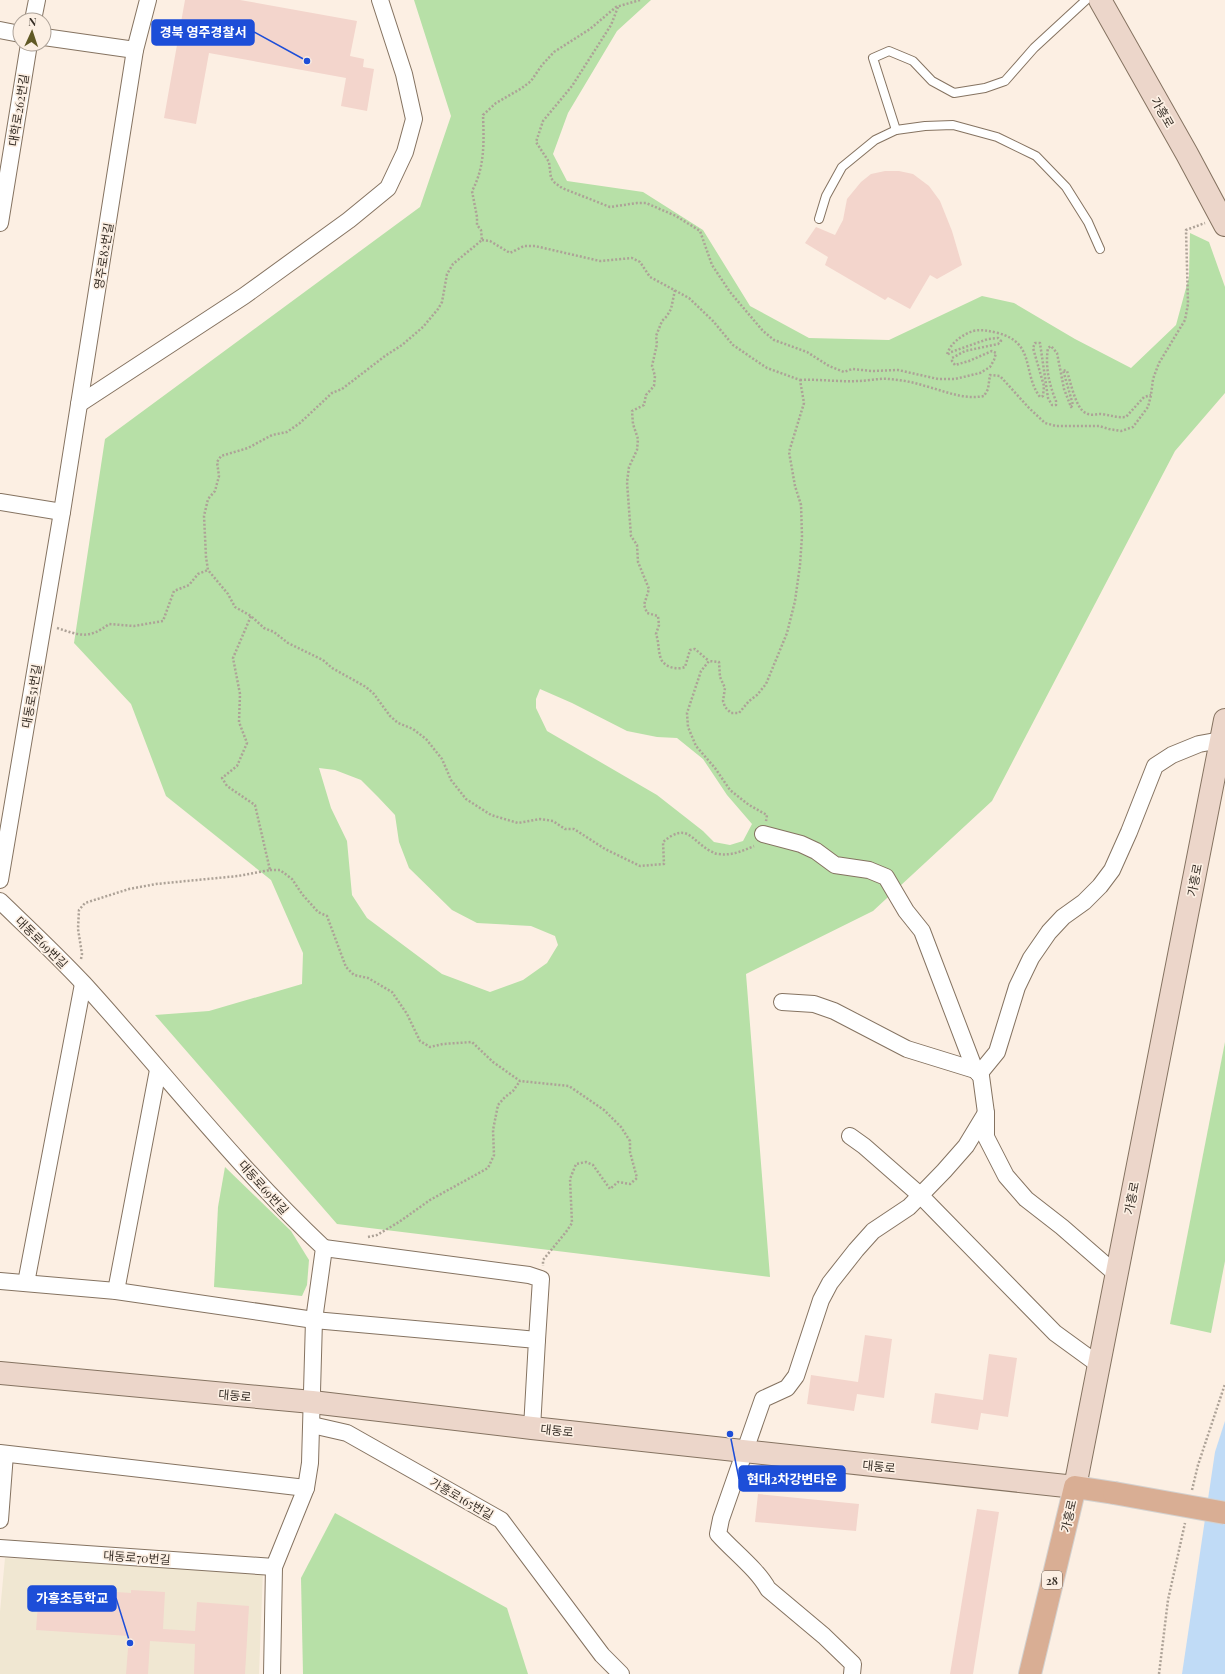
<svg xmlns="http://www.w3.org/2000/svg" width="1225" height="1674" font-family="'Playfair Display','Noto Sans KR',serif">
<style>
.education{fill:#f0e7d2}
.green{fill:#b7e0a7;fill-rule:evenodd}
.water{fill:#c0dbf6}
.building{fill:#f3d5cc}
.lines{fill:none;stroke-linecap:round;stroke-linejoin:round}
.lane-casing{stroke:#857361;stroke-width:10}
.street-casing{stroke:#857361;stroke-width:18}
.secondary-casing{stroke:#857361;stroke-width:24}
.primary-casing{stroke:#d3d1cf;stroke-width:24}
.path{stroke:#ada297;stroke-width:2.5;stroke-dasharray:2 2;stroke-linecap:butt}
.lane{stroke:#fff;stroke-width:8}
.street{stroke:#fff;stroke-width:16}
.secondary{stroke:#ecd6ca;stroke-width:22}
.primary{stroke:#d9ae94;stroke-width:22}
.primary-bridge-casing{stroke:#d3d1cf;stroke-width:24;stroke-linecap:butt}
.primary-bridge{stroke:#d9ae94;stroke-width:22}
.labels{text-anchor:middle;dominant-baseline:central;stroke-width:3.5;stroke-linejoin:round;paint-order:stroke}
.shield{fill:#fcefe3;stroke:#72695f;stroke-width:1}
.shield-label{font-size:11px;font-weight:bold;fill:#372f27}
.street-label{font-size:12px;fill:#372f27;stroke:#fcefe3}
.leader{fill:none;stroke:#1d4ed8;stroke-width:1.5}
.callout-dot{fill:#1d4ed8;stroke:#fcefe3;stroke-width:1.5}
.callout{fill:#1d4ed8;stroke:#1d4ed8;stroke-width:1.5}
.callout-label{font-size:13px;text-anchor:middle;font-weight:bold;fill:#fff}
</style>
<rect width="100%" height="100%" fill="#fcefe3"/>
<path class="education" d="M5,1558L263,1570L259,1674H0V1612Z"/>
<g class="green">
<path d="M414,0H651L617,31L568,113L553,154L567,181L643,192L703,230L750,306L809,338L889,340L982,296L1014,303L1075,339L1131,368L1176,325L1189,277L1190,233L1209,242L1225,287V393L1175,451L992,801L873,911L746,974L770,1277L337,1224L155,1015L209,1011L302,984L303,953L271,880L166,796L131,704L74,643L105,439L420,207L451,116ZM540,689L572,703L627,731L657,737L677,738L703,759L727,795L752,824L743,841L730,845L714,842L703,831L657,795L547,731L536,708V699ZM319,768L335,770L361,780L378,797L395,815L399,842L409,868L452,910L477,923L531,926L555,936L558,945L547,963L523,980L490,992L442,974L367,918L352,895L347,841L331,808Z"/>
<path d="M1225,1042V1261L1211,1333L1170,1324Z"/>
<path d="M225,1167L291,1231L309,1260L307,1285L302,1296L214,1287L218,1207Z"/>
<path d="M335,1513L507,1608L528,1674H303L301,1578Z"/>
</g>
<path class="water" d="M1225,1421V1674H1182L1215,1452Z"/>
<g class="building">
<path d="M185,0H240L357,21L350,56L364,59L363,67L374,69L367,111L341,106L346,78L209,53L196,124L164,118Z"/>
<path d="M885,171H899L913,174L929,186L940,201L952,231L962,265L937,279L930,275L910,309L888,297L885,300L825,265L828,257L805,243L816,227L835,235L843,220L847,199L861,182L871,174Z"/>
<path d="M865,1335L892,1339L884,1398L857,1394L854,1411L807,1404L811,1375L858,1382Z"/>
<path d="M989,1354L1017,1358L1008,1417L981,1413L978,1430L931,1423L935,1393L983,1400Z"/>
<path d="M758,1494L859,1504L856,1531L755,1522Z"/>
<path d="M977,1509L999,1512L973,1674H950Z"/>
<path d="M39,1590L61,1591L60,1601L86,1603L87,1590L131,1593V1590L165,1592L163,1629L195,1631L197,1602L249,1606L245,1674H194L195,1644L150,1641L148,1674H126L129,1636L36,1630Z"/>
</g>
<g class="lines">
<g class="lane-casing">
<g id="lane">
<path d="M896,130L925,126L953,125L997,137L1036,156L1066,187L1088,222L1100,249"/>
<path d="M819,219L826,196L842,167L875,140L896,130L873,58L889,51L913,61L932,81L954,93L985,88L1005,81L1034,48L1086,0"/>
</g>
</g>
<g class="street-casing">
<g id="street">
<path d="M33,20L37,0"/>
<path d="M0,30L20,34"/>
<path d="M44,37L135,50"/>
<path d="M0,223L29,44"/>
<path d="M79,404L244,296L349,220L388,188L405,152L414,119L404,74L380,0"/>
<path d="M0,502L62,512"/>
<path d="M763,834L801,844L816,851L835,865L869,870L886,877L906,911L922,931L975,1070"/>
<path d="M0,880L62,512L135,50L148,0"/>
<path d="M0,901C28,928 57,955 84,984C164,1072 237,1167 324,1248L314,1320L310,1463L306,1488L274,1567L272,1674"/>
<path d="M782,1002L814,1004L834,1011L907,1049L975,1070L981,1076L986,1113V1137L1006,1176L1026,1199L1062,1227L1116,1274"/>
<path d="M979,1074L997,1052L1017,987L1031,958L1049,932L1063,917L1084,902L1100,886L1112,870L1129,832L1155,766L1172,755L1199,744L1221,740"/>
<path d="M850,1136L864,1146L920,1195L1055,1333L1099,1365"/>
<path d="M324,1248L529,1275L541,1279L537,1340"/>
<path d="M0,1281L116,1291L314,1320L537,1340L532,1428"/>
<path d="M26,1283L83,984"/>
<path d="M116,1291L158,1070"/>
<path d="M312,1425L347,1433L501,1520L602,1655L621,1674"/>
<path d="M0,1453L306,1488"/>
<path d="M0,1520L5,1454"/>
<path d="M0,1548L274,1567"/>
<path d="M852,1674L853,1664L824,1636L768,1589C757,1569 734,1552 718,1534L721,1519L763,1399L787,1388L796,1376L821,1300L830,1283L856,1250L873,1231L909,1207L944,1171L966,1146L986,1113"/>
</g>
</g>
<g class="secondary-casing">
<g id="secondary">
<path d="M1100,0L1187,154L1225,225"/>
<path d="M0,1373L312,1402L532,1428L1075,1487L1225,720"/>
</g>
</g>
<g class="primary-casing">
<path id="primary" d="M1030,1674L1075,1487L1114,1493"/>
</g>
<g class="path">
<path d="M640,0L616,7L590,29L554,52L542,65L531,81L522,88L496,103L483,115C484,142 485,167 472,191L477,217V225L481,230L482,240L453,264L447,274L442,302L438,309L423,327L402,345L385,356L342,389L332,393L300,423L287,432L272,435L248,448L221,456L217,462L219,476L215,491L208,499L204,516L206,557L208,570L228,594L235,607L251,616L264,628L274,632L288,643L323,660L332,668L366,687L374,694L390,716L398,723L413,729L426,739L442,759L451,780L466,799L491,815L518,823L540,819L553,821L565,829H574L605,849L640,866L664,864L663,842C687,822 690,839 710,851C713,852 715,854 718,854C732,856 742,851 754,846"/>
<path d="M618,7L611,25L572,86L543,121L536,142L549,162L551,178L555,183L562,188L610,207L637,203H646L676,216L700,231L712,265L730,292L763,331L774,340L807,352L829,366L844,372L852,369L872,371L898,370L938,379H955L980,373L990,367L994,360L996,353L992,351L969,361L955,365L952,361V358L965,351L998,344L1001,341L998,338L988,339L951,352L947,355C950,343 962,335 973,331C982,329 989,331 998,333C1036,343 1022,373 1040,397L1043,396L1044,386L1033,348L1035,343H1040L1048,398L1052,405H1056V401C1049,384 1045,366 1048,348L1051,346L1057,353L1064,389L1071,407L1073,405L1063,370L1067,371C1070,380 1076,410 1086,413C1090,416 1096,414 1101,414C1110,415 1117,418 1126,417L1144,397L1151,395"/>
<path d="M482,240L490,241L510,253L524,246H535L600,261L632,258L640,262L650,277L689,298L713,321L733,345L755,360L767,368L800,380L804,403L789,452L795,486L801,505L802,536L800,565L795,601L787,633L766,684L757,695L749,701L739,713H731L725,707L723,701L725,688L720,677L719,662L709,661L701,671L687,713L688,727L696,746L715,768L730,790L749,805L767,815L766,821"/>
<path d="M675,290L671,309L667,316L662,321L656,336L657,344L652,366L655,376L654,386L646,395L644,405L632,411L633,424L638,439L637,450L629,467L627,482L631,536L637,545L638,562L649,589L644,605L647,613L658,616L659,625L656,634C659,642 658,651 661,659C665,668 678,670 685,667L690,650L695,649L709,661"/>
<path d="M800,380C820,379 839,382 858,381C868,381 879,378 889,379C901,380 913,382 925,386C945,391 963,400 984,396L988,389L990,375L1000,376L1029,408L1045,423L1056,426H1099L1109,429L1121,431L1133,427L1148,407L1151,395L1153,379L1159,363L1185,320L1188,304L1186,230L1205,223"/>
<path d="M57,628C79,635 88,640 109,624L134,626L163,621L174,591L189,585L198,574L208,570"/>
<path d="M270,870H280L292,879L302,894L318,912L327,916L346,967L354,975L368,978L392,992L407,1014L420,1041L430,1047L443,1044L472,1042L493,1062L520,1081L569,1086L604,1110L621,1127L630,1141V1152L637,1178L630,1184L618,1182L610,1189L593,1165L586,1162L576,1164L570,1179L572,1223L566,1232L543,1260V1266"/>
<path d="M81,959L82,954L78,929L79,910L85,903L129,889L156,884L238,876L270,870L255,805L227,786L222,778L237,766L247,743L239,722L240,694L233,658L251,616"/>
<path d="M368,1237L377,1235L399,1222L430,1200L488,1168L494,1155L493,1130L498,1105L505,1097L513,1091L520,1081"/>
<path d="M1192,1490L1198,1465L1225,1384"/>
<path d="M1159,1674L1168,1600L1185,1523"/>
</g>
<use href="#lane" class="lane"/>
<use href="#street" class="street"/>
<use href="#secondary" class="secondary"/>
<use href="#primary" class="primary"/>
<g class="primary-bridge-casing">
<path id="primary-bridge" d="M1114,1493L1225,1513"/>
</g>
<use href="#primary-bridge" class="primary-bridge"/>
</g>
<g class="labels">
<rect class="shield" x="1042" y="1571" width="20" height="18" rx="3"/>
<g class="shield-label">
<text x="1052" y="1580">28</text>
</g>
<g class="street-label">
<text transform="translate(18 110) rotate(-81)">대학로262번길</text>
<text transform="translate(1163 112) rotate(60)">가흥로</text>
<text transform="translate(103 256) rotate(-81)">영주로82번길</text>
<text transform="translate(31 696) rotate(-80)">대동로51번길</text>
<text transform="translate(1194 880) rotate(-79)">가흥로</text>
<text transform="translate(42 942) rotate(45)">대동로69번길</text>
<text transform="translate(264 1187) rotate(48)">대동로69번길</text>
<text transform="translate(1131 1198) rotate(-79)">가흥로</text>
<text transform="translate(235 1395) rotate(5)">대동로</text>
<text transform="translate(557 1430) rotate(6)">대동로</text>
<text transform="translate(879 1466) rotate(6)">대동로</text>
<text transform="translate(462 1498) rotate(30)">가흥로165번길</text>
<text transform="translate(1068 1516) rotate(-77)">가흥로</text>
<text transform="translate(137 1557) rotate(4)">대동로70번길</text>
</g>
</g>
<path class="leader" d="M307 61L254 32M730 1434L739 1479M130 1643L116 1598"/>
<g class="callout-dot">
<circle cx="307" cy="61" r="4"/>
<circle cx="730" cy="1434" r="4"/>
<circle cx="130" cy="1643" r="4"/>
</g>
<g class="callout">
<rect x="152" y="20" width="102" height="25" rx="4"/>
<rect x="739" y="1466" width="106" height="25" rx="4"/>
<rect x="28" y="1586" width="88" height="25" rx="4"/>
</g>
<g class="callout-label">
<text x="203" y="37">경북 영주경찰서</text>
<text x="792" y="1484">현대2차강변타운</text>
<text x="72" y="1603">가흥초등학교</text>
</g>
<g transform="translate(32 32) rotate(3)"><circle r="19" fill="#fcefe3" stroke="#ada298"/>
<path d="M0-3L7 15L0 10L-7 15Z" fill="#605925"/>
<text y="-6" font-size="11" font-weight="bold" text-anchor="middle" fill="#372f27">N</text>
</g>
</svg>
